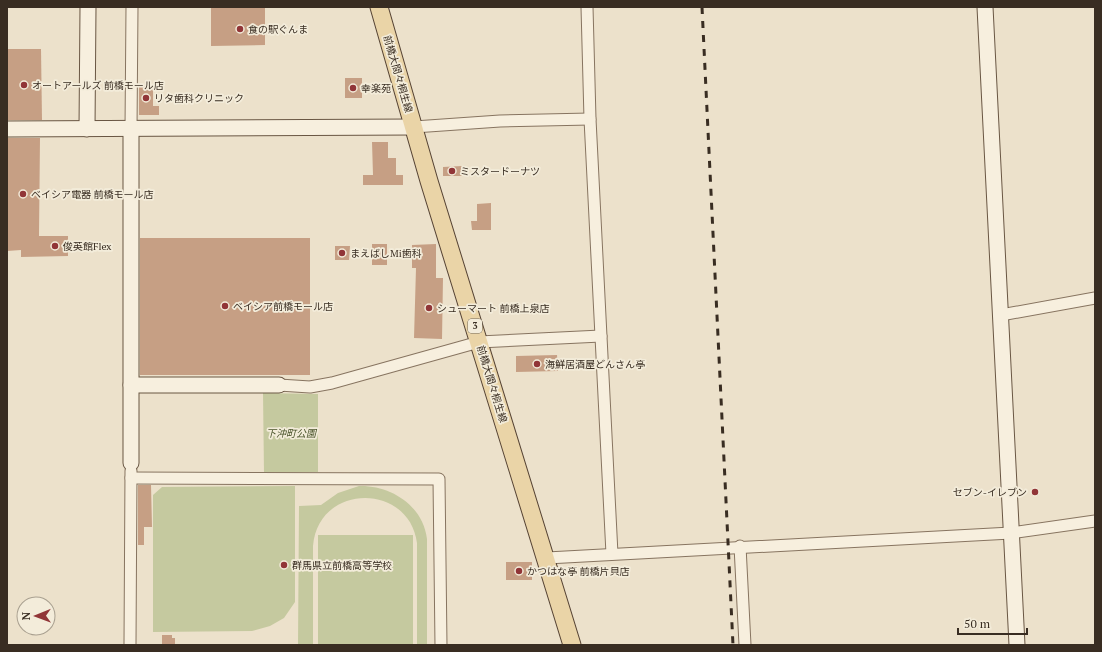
<svg xmlns="http://www.w3.org/2000/svg" width="1102" height="652" font-family="'PT Serif','Noto Sans JP',serif">
<style>
.green{fill:#c5c99f}
.building{fill:#c69f84}
.lines{fill:none;stroke-linecap:round;stroke-linejoin:round}
.street-casing{stroke:#877460;stroke-width:13}
.secondary-casing{stroke:#695643;stroke-width:17}
.primary-casing{stroke:#564334;stroke-width:19}
.street{stroke:#f7efde;stroke-width:11}
.secondary{stroke:#f7efde;stroke-width:15}
.primary{stroke:#ead4a7;stroke-width:17}
.rail{stroke:#392d22;stroke-width:3;stroke-dasharray:7 7;stroke-linecap:butt}
.poi-dot{fill:#913537;stroke:#f3ecda;stroke-width:1.5}
.labels{text-anchor:middle;dominant-baseline:central;stroke-width:3.5;stroke-linejoin:round;paint-order:stroke}
.shield{fill:#f3ecda;stroke:#716659;stroke-width:1}
.shield-label{font-size:9px;font-weight:bold;fill:#392d22}
.poi-label{font-size:10px;fill:#392d22;stroke:#f3ecda;text-anchor:start}
.street-label{font-size:10px;fill:#392d22;stroke:#f3ecda}
.park-label{font-size:10px;font-style:italic;fill:#4a542b;stroke:#f3ecda}
</style>
<rect width="100%" height="100%" fill="#ece1cb"/>
<g class="green">
<path d="M263,393L318,394V472L264,473Z"/>
<path d="M295,486V602L284,618L270,626L252,631L153,632V495L162,487Z"/>
<path d="M359,486C390,485 423,505 427,539V645H417V543C409,482 318,483 313,546V645H298L299,506L321,505L338,493Z"/>
<rect x="318" y="535" width="95" height="110"/>
</g>
<g class="building">
<path d="M211,7H265V25H269V34H265V45L211,46Z"/>
<path d="M7,49H41L42,120H7Z"/>
<rect x="345" y="78" width="17" height="20"/>
<path d="M139,86H153V106H159V115H139Z"/>
<path d="M7,138H40L39,236H68V256L21,257V250L7,251Z"/>
<path d="M372,142H388V158H396V175H403V185H363V175H373Z"/>
<path d="M462,166V176H443V167Z"/>
<path d="M491,203V230H472L471,221H477V204Z"/>
<rect x="140" y="238" width="170" height="137"/>
<rect x="372" y="244" width="15" height="21"/>
<path d="M436,244V278H443L442,339L414,338L416,268H412V245Z"/>
<path d="M335,246H350L349,260H335Z"/>
<path d="M557,355L558,371L516,372V356Z"/>
<path d="M138,485H151L152,527H144V545H138Z"/>
<rect x="506" y="562" width="26" height="18"/>
<path d="M162,635H172V638H175V645H162Z"/>
</g>
<g class="lines">
<g class="street-casing">
<g id="street">
<path d="M587,7L590,119L612,554"/>
<path d="M414,127L500,121L590,119"/>
<path d="M131,129L132,7"/>
<path d="M1001,315L1095,298"/>
<path d="M279,385L310,387L332,383L479,342L601,336"/>
<path d="M131,478L439,479L441,645"/>
<path d="M740,546L745,645"/>
<path d="M547,558L1011,533L1095,521"/>
<path d="M130,645L131,471"/>
</g>
</g>
<g class="secondary-casing">
<g id="secondary">
<path d="M985,7L1017,645"/>
<path d="M7,129L414,127"/>
<path d="M87,129L88,7"/>
<path d="M131,385H279"/>
<path d="M131,463V129"/>
</g>
</g>
<g class="primary-casing">
<path id="primary" d="M379,7L429,181L572,645"/>
</g>
<use href="#street" class="street"/>
<use href="#secondary" class="secondary"/>
<use href="#primary" class="primary"/>
<path class="rail" d="M702,7L733,645"/>
</g>
<g class="poi-dot">
<circle cx="240" cy="29" r="4"/>
<circle cx="24" cy="85" r="4"/>
<circle cx="353" cy="88" r="4"/>
<circle cx="146" cy="98" r="4"/>
<circle cx="452" cy="171" r="4"/>
<circle cx="23" cy="194" r="4"/>
<circle cx="55" cy="246" r="4"/>
<circle cx="342" cy="253" r="4"/>
<circle cx="225" cy="306" r="4"/>
<circle cx="429" cy="308" r="4"/>
<circle cx="537" cy="364" r="4"/>
<circle cx="1035" cy="492" r="4"/>
<circle cx="284" cy="565" r="4"/>
<circle cx="519" cy="571" r="4"/>
</g>
<g class="labels">
<rect class="shield" x="468" y="319" width="14" height="14" rx="3"/>
<g class="shield-label">
<text x="475" y="326">3</text>
</g>
<g class="poi-label">
<text x="248" y="29">食の駅ぐんま</text>
<text x="32" y="85">オートアールズ 前橋モール店</text>
<text x="361" y="88">幸楽苑</text>
<text x="154" y="98">リタ歯科クリニック</text>
<text x="460" y="171">ミスタードーナツ</text>
<text x="31" y="194">ベイシア電器 前橋モール店</text>
<text x="63" y="246">俊英館Flex</text>
<text x="350" y="253">まえばしMi歯科</text>
<text x="233" y="306">ベイシア前橋モール店</text>
<text x="437" y="308">シューマート 前橋上泉店</text>
<text x="545" y="364">海鮮居酒屋どんさん亭</text>
<text x="1027" y="492" text-anchor="end">セブン-イレブン</text>
<text x="292" y="565">群馬県立前橋高等学校</text>
<text x="527" y="571">かつはな亭 前橋片貝店</text>
</g>
<g class="street-label">
<text transform="translate(398 74) rotate(74)">前橋大間々桐生線</text>
<text transform="translate(492 384) rotate(73)">前橋大間々桐生線</text>
</g>
<g class="park-label">
<text x="291" y="433">下沖町公園</text>
</g>
</g>
<rect width="1102" height="652" fill="none" stroke="#392d22" stroke-width="16"/>
<g transform="translate(36 616) rotate(269)"><circle r="19" fill="#f3ecda" stroke="#a9a090"/>
<path d="M0-3L7 15L0 10L-7 15Z" fill="#913537"/>
<text y="-6" font-size="11" font-weight="bold" text-anchor="middle" fill="#392d22">N</text>
</g>
<path d="M958 628v6h69v-6" fill="none" stroke="#392d22" stroke-width="2"/>
<text x="964" y="628" font-size="12" fill="#392d22" stroke="#f3ecda" stroke-width="3" paint-order="stroke">50 m</text>
</svg>
